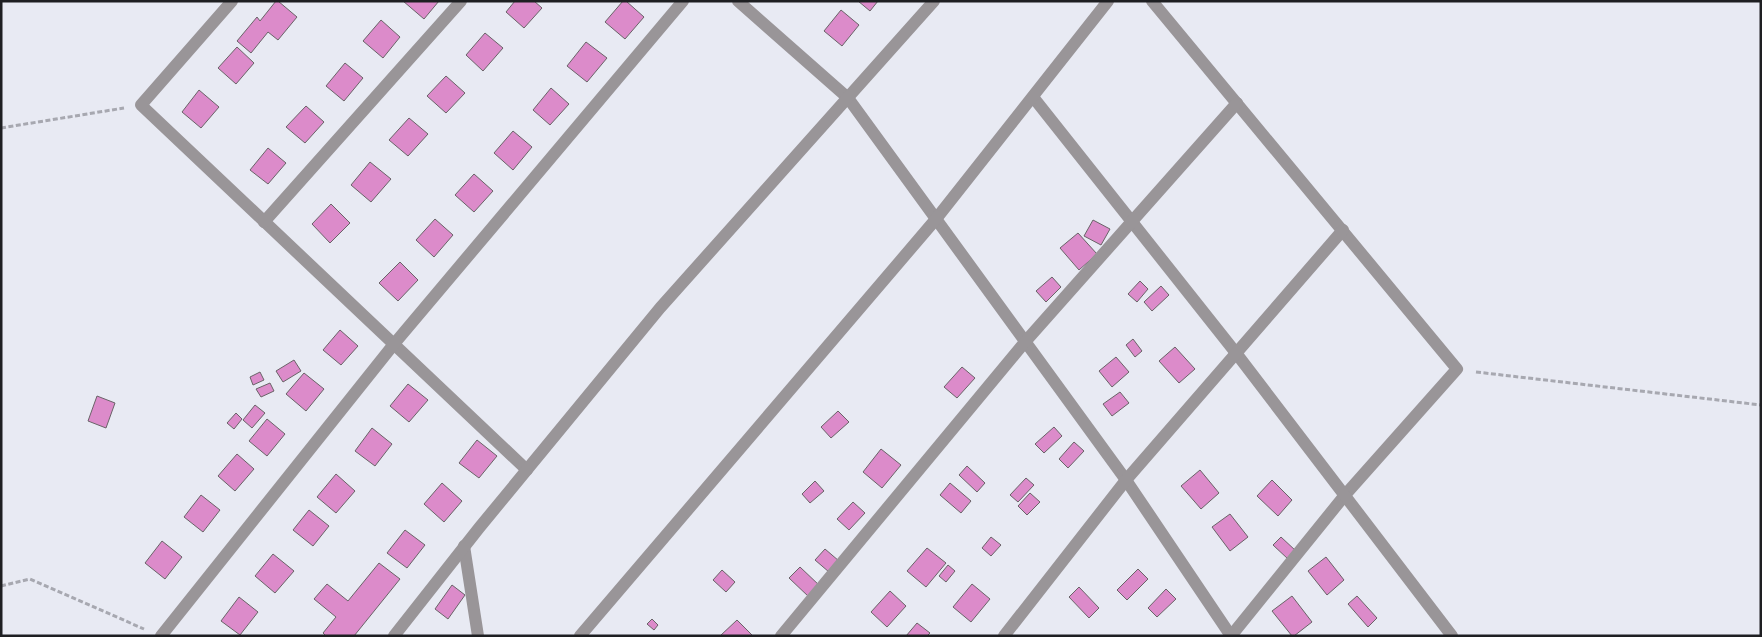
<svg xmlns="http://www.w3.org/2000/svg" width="1762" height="637" font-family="Commissioner,sans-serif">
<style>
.building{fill:#dc8bca;stroke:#6a6368}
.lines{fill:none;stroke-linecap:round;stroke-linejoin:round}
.path{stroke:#a7a8b0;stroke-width:3;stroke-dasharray:5 2.5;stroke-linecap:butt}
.minor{stroke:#999598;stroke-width:12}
</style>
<rect width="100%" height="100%" fill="#e8eaf3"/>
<g class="building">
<path d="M276,1H278L297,17L278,40L268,32L251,53L237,41L257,17L260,21Z"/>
<path d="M403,1H439L424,19Z"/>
<path d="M515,1H534L542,8L524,28L506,12Z"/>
<path d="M623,1H626L644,17L625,39L605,22Z"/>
<path d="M858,1H878L870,11Z"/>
<path d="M841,10L859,25L842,46L824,31Z"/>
<path d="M381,20L400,37L383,58L363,41Z"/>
<path d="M485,33L503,48L483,71L466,55Z"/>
<path d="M586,42L607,58L587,82L567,66Z"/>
<path d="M237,47L254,63L236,84L218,68Z"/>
<path d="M345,63L363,78L344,101L326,86Z"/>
<path d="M446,76L465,93L446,113L427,96Z"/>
<path d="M551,88L569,104L550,125L533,110Z"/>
<path d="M199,90L219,107L201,128L182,112Z"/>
<path d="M306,106L324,122L305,143L286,127Z"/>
<path d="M409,118L428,134L408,156L389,140Z"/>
<path d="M513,131L532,147L513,170L494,153Z"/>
<path d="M268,148L286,163L268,184L250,170Z"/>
<path d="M370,162L391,179L371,202L351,185Z"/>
<path d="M474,174L493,191L474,212L455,195Z"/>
<path d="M331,204L350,223L330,243L312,224Z"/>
<path d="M435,219L453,235L434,257L416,240Z"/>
<path d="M1093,220L1110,229L1101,245L1084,236Z"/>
<path d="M1078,233L1097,254L1079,270L1060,248Z"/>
<path d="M400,262L418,280L398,301L379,283Z"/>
<path d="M1052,277L1061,287L1046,302L1036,291Z"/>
<path d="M1140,281L1148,289L1137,302L1128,294Z"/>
<path d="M1161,286L1169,295L1152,311L1144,302Z"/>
<path d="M340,330L358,346L341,365L323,350Z"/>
<path d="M1133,339L1142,351L1135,357L1126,345Z"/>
<path d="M1175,347L1195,369L1179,383L1159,361Z"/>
<path d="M1116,357L1129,372L1112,387L1099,371Z"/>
<path d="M294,360L301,371L283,382L276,371Z"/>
<path d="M962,367L975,378L957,398L944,387Z"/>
<path d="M260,372L264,380L253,385L250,377Z"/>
<path d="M304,373L324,389L306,411L286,394Z"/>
<path d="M270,383L274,391L261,397L256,389Z"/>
<path d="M408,384L428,400L409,422L390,406Z"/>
<path d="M1120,392L1129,403L1112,416L1103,404Z"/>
<path d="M97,396L115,403L106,428L88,421Z"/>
<path d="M255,405L265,413L252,428L243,420Z"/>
<path d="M838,411L849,422L831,438L821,427Z"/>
<path d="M236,413L242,419L234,429L227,423Z"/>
<path d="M267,419L285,434L267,456L249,441Z"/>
<path d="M1054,427L1062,436L1044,453L1035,444Z"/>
<path d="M372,428L392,444L375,466L355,451Z"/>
<path d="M477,440L497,456L479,478L459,463Z"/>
<path d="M1074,442L1084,451L1068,468L1059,459Z"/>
<path d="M881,449L901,465L882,488L863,472Z"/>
<path d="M237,454L254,469L235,491L218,476Z"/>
<path d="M967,466L985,483L977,492L959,475Z"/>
<path d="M1200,470L1219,493L1201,509L1181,486Z"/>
<path d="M336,474L355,491L336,513L317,497Z"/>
<path d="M1026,478L1034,485L1018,502L1010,495Z"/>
<path d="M1272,480L1292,500L1278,516L1257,496Z"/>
<path d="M815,481L824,491L810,503L802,494Z"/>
<path d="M442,483L462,501L444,522L424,504Z"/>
<path d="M950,483L971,501L961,513L940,495Z"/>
<path d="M1030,493L1040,502L1027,515L1018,506Z"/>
<path d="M201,495L220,510L203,532L184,517Z"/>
<path d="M853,502L865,513L849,530L837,519Z"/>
<path d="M309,510L329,526L313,546L293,530Z"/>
<path d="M1230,514L1248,537L1230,551L1212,527Z"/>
<path d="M405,530L425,545L407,568L387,553Z"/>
<path d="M991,537L1001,545L991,556L982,548Z"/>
<path d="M1281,537L1296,551L1288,559L1273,545Z"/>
<path d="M162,541L182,557L165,579L145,563Z"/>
<path d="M927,548L946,563L926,587L907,571Z"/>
<path d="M825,549L839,561L829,572L815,560Z"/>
<path d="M273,554L294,571L275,593L255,576Z"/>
<path d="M1326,557L1344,580L1327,595L1308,571Z"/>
<path d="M379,563L400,579L354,636H326L323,633L336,617L314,599L327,584L348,601Z"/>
<path d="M948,565L955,571L946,582L939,576Z"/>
<path d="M800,567L820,586L809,597L789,578Z"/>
<path d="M1138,569L1148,579L1127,600L1117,590Z"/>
<path d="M722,570L735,582L726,592L713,580Z"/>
<path d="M972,584L990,599L971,622L953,607Z"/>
<path d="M452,585L465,595L448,619L435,609Z"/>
<path d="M1079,587L1099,608L1089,618L1069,597Z"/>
<path d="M1166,589L1176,599L1157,617L1148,608Z"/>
<path d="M890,591L906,606L887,627L871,612Z"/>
<path d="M1292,596L1312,622L1294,636H1292L1272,611Z"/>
<path d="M1357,596L1377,618L1368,627L1348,604Z"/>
<path d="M239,597L258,612L240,635L221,621Z"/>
<path d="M652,619L658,625L654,630L647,624Z"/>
<path d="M737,620L753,636H720Z"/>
<path d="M917,623L930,633L927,636H906Z"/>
</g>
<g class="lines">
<g class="path">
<path d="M1,128L124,108"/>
<path d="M1476,372L1761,405"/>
<path d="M1,586L30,579L144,629"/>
</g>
<g class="minor">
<path d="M232,1L141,105L527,470"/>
<path d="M738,1L848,98L1126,480L1231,636"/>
<path d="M1152,1L1457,369L1345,495L1231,636"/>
<path d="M1033,97L1236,353L1452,636"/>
<path d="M264,222L461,1"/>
<path d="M464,546L478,636"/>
<path d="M161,636L394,344L683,1"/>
<path d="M394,636L479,528L660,308L934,1"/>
<path d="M580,636L936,219L1108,1"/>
<path d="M781,636L1025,342L1237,103"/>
<path d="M1004,636L1126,480L1343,230"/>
</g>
</g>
<rect width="1762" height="637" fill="none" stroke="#1e1f22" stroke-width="5"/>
</svg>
